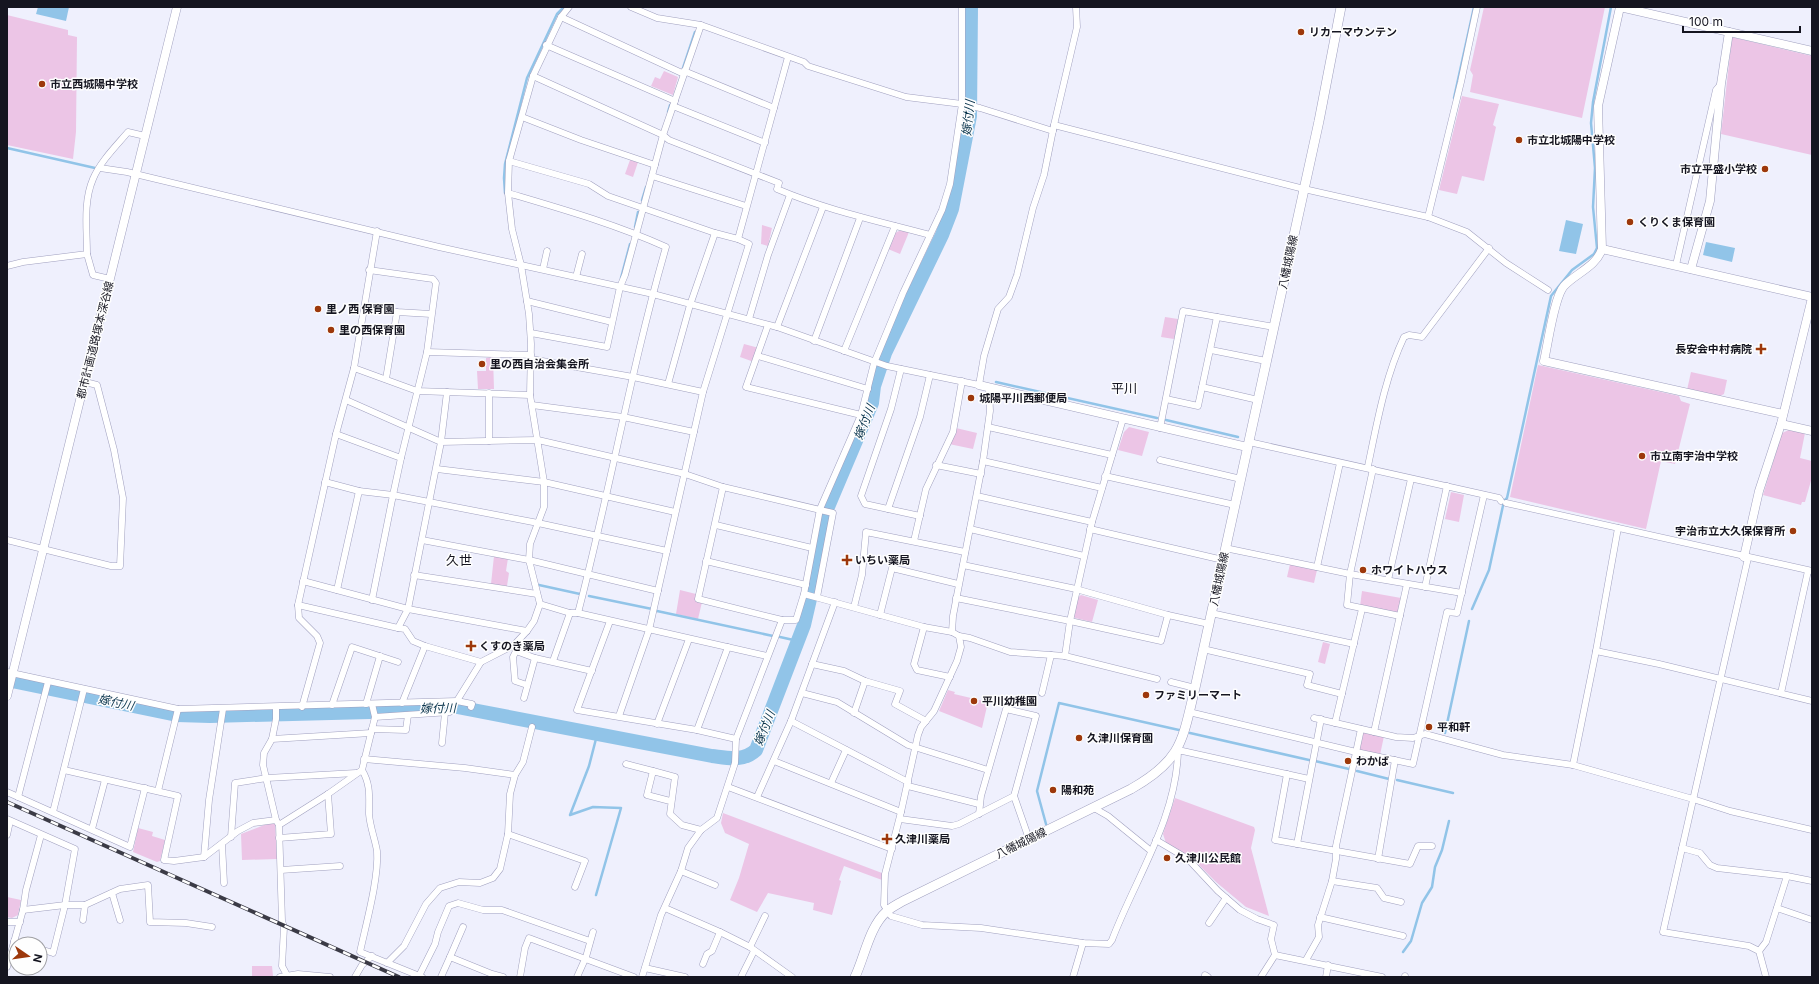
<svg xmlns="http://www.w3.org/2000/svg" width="1819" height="984" font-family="Inter,'Noto Sans JP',sans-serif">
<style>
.green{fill:#ecc5e6}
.water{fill:#91c4e8}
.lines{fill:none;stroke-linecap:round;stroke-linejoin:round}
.stream{stroke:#91c4e8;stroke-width:2.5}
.river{stroke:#91c4e8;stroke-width:14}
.minor-casing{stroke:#a0a0bf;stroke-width:7}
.tertiary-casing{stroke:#a0a0bf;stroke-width:9}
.secondary-casing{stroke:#a0a0bf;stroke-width:10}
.minor{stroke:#fff;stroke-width:6}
.tertiary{stroke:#fff;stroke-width:8}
.secondary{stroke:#fff;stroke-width:9}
.rail-casing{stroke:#3b3b46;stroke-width:4}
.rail{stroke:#fefefe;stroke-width:2.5;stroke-dasharray:8;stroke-linecap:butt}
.poi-dot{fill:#9d380b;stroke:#fefefe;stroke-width:1.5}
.labels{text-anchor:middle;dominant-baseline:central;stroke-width:3;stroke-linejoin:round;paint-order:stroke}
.poi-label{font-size:11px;font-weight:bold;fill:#151520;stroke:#fefefe;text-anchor:start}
.street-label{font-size:11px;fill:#151520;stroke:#fefefe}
.water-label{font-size:12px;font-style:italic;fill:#09344c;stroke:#fefefe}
.quarter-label{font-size:13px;fill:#151520;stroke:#fefefe}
</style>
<rect width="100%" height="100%" fill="#eff0fd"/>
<g class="green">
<path d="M1484,7H1605L1582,118L1470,92L1473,75L1470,70Z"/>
<path d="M7,15L68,30V35L77,37L76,132L73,159L7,145Z"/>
<path d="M1732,37L1812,56V155L1721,134Z"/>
<path d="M664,71L678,77L673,95L651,86L655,77L660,79Z"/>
<path d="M1462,96L1499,104L1493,125L1496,127L1484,181L1462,176L1457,194L1439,190Z"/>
<path d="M630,160L638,162L633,177L625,174Z"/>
<path d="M762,225L772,228L768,246L761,244Z"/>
<path d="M901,230L909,232L900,254L888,249L895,233Z"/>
<path d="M1165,317L1178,319L1174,339L1161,337Z"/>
<path d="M744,344L759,348L754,362L740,357Z"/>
<path d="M493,357L494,389H478L477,371H486V358Z"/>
<path d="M1538,365L1679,396L1681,401L1690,404L1675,464L1661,461L1646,529L1510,497Z"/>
<path d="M1691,372L1727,380L1724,394L1718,397L1687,390Z"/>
<path d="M1129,427L1149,432L1142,456L1118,450L1124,432Z"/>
<path d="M956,428L977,433L973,449L949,444Z"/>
<path d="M1789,430L1805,433L1800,458L1812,461V477L1805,502H1802L1801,505L1763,495L1782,433Z"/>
<path d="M1451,492L1464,495L1459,522L1445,519Z"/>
<path d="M494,556L508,558L506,571L509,573L507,586L491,584Z"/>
<path d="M1290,564L1317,570L1314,583L1287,577Z"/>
<path d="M680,590L696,594L695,601L702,602L698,619L676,614Z"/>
<path d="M1362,591L1401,598L1399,611L1395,613L1360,606Z"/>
<path d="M1081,595L1098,600L1092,622L1075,618L1073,615L1077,598Z"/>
<path d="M1323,642L1330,644L1325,664L1318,662Z"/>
<path d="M948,690L955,692L954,694L988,702L982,728L939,711Z"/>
<path d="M1362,732L1384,736L1380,755L1358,750Z"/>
<path d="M1175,798L1254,827L1255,830L1251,848L1269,916L1246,907L1216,882L1192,858L1166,843L1163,834Z"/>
<path d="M723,813L882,873V880L844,866L839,880L841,881L832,915L813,910L814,903L768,893L757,912L730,900L739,878L749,844L725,833L721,823Z"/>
<path d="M267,824H275L277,859L242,860L241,834Z"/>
<path d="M138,828L153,832L152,836L165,840L160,861L157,862L133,852Z"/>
<path d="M7,897L21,900L18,915L12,918L7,917Z"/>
<path d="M252,966H272L273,976L252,977Z"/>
</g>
<g class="water">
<path d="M38,7H69L66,21L36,14Z"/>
<path d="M1566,220L1583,224L1576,254L1559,251Z"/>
<path d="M1706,242L1735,248L1732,262L1703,255Z"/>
</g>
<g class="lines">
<g class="stream">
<path d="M683,68L695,32"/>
<path d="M1454,98L1474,7"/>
<path d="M668,112L670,105"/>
<path d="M7,148L95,168"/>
<path d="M505,193L504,178L505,164L527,78L557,14L564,7"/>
<path d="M642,200L646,187"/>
<path d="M635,227L638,212"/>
<path d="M621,278L630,244"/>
<path d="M996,382L1157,418"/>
<path d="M1166,420L1238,437"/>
<path d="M539,585L580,594"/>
<path d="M589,596L652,609"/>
<path d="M1472,609L1489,570L1504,501L1507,498L1551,296L1572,270L1594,254L1597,248L1593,207L1595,168L1591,123L1593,102L1611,7"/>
<path d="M657,611L773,636"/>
<path d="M780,637L798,641"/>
<path d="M1190,733L1309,760"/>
<path d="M1445,733L1469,621"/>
<path d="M1315,761L1349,769"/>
<path d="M1357,771L1389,779"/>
<path d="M1397,780L1453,793"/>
<path d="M1046,824L1037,791L1059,703L1179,730"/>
<path d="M596,895L621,808L593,807L570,815L589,766L597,735"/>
<path d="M1403,952L1411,941L1422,903L1432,887L1435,867L1442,850L1449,821"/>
</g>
<path class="river" d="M7,680L177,715L210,716L370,712L452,706L712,756C728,758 743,762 756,750L804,625L813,586L825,514L872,403L874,386L885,353L942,235L952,209L970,116L971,7"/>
<g class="minor-casing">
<g id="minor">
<path d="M631,7L657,18L701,25L804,62L808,66L906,97L962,104L980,108L1053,131"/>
<path d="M561,17L684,74"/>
<path d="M546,45L675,101"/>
<path d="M684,71L774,108"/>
<path d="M533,76L663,135L669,140L779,183L777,189C826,210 878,221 930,235"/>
<path d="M673,106L765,143"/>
<path d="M522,117L581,140L655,165"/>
<path d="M1054,125L1304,189L1428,217L1467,232L1506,263L1548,290"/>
<path d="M509,161L589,184L608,196L715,233L738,239L788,57"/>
<path d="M100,168L127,172L439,247L653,294L777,327L887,366L979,385L984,356L998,309L1009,297L1017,275L1033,208L1044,175L1054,125L1077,27L1076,7"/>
<path d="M652,176L746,206"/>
<path d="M508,193C562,209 615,224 666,247C631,368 610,491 578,613"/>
<path d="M1428,217L1461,82L1477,7"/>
<path d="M87,254L93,275L110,279"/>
<path d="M1676,265L1716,90L1721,84"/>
<path d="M7,266L23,262L87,254C87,230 83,202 93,179C100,162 116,146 128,132L145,136"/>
<path d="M543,269L547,251"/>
<path d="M369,270L433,279L436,283L427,352L401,458"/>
<path d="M576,277L582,254"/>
<path d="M527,301L612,322"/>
<path d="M365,307L397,312L431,314"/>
<path d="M749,319L768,255L790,195"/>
<path d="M768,325L746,387L861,415"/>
<path d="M777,327L823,207"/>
<path d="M531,333L607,347L620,287L625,275L663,135L701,25"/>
<path d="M814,341L860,218"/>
<path d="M1211,350L1266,361"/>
<path d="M844,351L895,226"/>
<path d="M427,352L531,355"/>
<path d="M758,356L868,389"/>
<path d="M531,359L633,377L703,392"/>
<path d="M354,368L417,391L530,395"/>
<path d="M901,369L891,409L861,496L865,504L920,516"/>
<path d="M386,379L397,312"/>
<path d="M668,384L690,305L715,233"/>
<path d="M1202,387L1258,400"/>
<path d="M989,389L990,411L983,461L953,616L952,632L959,636L961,647L957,661L934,711L921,727L918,735L901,812L885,874L884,905L891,916L922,925L981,928L1083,943L1109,944L1112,940C1135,879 1177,818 1178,750L1309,779"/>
<path d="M447,392L441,442L538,440L685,474L723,487L833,513L817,597"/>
<path d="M489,393V441"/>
<path d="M1166,399L1198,406L1217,317"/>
<path d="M346,400L441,442L408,609L398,628L405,629L413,641L425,646L481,662"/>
<path d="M532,405L623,417L694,432"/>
<path d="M988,427L1112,455"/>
<path d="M1160,428L1183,311L1274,327"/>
<path d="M336,434L401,458L393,495L359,491L337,590"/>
<path d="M1249,442L1499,498L1501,501"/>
<path d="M1160,460L1241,479"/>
<path d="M983,461L1102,488"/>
<path d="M936,465L981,474"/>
<path d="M1368,466C1377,423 1385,377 1404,337L1409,335L1422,337L1489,248"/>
<path d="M437,469L544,482L675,512"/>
<path d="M1373,469L1350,574L1347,605L1400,616"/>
<path d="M1105,476L1235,505"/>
<path d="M325,482L359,491"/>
<path d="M723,487L698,599L782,620"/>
<path d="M977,496L1092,522"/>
<path d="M1506,503L1812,571"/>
<path d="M888,509L920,417L930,375"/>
<path d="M716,525L812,548"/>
<path d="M970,529L1084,556"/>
<path d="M1090,529L1223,560"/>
<path d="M7,540L111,566H120L123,498L114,450L97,385L85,382"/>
<path d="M422,540L529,560L658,591"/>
<path d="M914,541L926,489L953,432L962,381"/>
<path d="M1225,548L1350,574L1462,593"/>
<path d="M1748,558L1663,932L1749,946L1759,951L1766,977"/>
<path d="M706,561L806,585"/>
<path d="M963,565L1076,589L1168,615L1209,624"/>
<path d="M1317,567L1340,463"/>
<path d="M414,575L537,594"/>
<path d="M1388,580L1411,479"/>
<path d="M303,581L408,609L527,631"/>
<path d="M1425,587L1447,486"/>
<path d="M804,594L924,627L952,632"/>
<path d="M956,598L1070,621L1161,641L1168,615"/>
<path d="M372,600L393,495L538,523L667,551"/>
<path d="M540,604L570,613H578L767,656"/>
<path d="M298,605L398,628"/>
<path d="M854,607L862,575L866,532L965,552"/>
<path d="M1211,613L1354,644"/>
<path d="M880,615L892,568L958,584"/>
<path d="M610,621L577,710L697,730L736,739"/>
<path d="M924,627L914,664L917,670L950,677"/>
<path d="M959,636L970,638L1010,652L1065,656L1070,621L1092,522L1123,419"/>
<path d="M514,645L516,651L535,658L592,671"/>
<path d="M1203,649L1310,674L1307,685L1342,694"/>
<path d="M516,651L513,657L515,681L527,685"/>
<path d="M1596,651L1659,664L1812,701"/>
<path d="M1065,656L1157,679"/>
<path d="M553,661L570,613"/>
<path d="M812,664L844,671L865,681"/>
<path d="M7,672L178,709L457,701L472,704L471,707"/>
<path d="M1171,682L1195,688"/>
<path d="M802,693L837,702L908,745L988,770"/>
<path d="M1042,693L1051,655"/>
<path d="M1781,693L1808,571"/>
<path d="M524,698L535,658"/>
<path d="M402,703L425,646"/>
<path d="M366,704L380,656"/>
<path d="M332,705L352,647L398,662"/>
<path d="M276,707V719L272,739L264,753L263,765L276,820L279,825L282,921L284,927L282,966L288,977"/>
<path d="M302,707L320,643L317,636L299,618L298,605L336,434L354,368L377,231"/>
<path d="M1189,712L1356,752L1413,764L1447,612L1457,613L1484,495"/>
<path d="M854,713L865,681L900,691L895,704L926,721"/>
<path d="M619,716L649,630L703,392L749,244L738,239"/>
<path d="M375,717L450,712L481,662L514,645L527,631L534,621L540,604L529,560L530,544L544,507V482L530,395L531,344L529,314L521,265L512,229L508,193L509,161L533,76L561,17L569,7"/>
<path d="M1314,718L1396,737L1413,738L1425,734L1503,755L1573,765L1693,799L1730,811L1812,830"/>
<path d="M791,721L908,782"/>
<path d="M1335,723L1362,609"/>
<path d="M657,724L689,639"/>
<path d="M372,729L406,730L408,715"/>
<path d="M697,730L728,647"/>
<path d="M1374,732L1407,584"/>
<path d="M272,739L371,733"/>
<path d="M442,743L445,713"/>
<path d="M364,759L465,768L515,775"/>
<path d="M774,761L901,812"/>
<path d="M626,764L653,771"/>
<path d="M1573,765L1596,651L1618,528"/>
<path d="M64,770L178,796L164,860L174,861L204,857L238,831L253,823L276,820"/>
<path d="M362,770C371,785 369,797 369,814C370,827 375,839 377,851C379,878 366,924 360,952L422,977"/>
<path d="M1287,774L1275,840L1410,864L1418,846H1432"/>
<path d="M831,783L846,750"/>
<path d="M908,786L979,804"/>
<path d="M728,787L892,849"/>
<path d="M158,791L178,709"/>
<path d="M7,792L130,847L145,788"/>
<path d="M18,797L48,682"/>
<path d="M757,797L791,721L835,602"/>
<path d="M670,801L647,795L653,771L675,777L670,814L682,825L701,830"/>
<path d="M1094,808L1108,816L1151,851"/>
<path d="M53,812L84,689"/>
<path d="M979,814L981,796L1006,709L1036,716L1014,796"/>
<path d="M7,819L75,849L65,905L53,953L40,949"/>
<path d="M900,819L952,826L959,824L1014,796L1029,839"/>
<path d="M279,825L328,794L362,770L375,717L372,704"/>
<path d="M92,829L105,780"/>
<path d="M508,834L585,861L575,887"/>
<path d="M7,835L10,821"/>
<path d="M231,837L235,783L267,778L356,773"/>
<path d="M279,838L331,834L328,794"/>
<path d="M1156,840L1188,859L1218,891L1240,910L1257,919L1274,925L1271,939L1275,955L1261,977"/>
<path d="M222,844L224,883"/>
<path d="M1297,844L1321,719"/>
<path d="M1682,848L1700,853L1710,865L1717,868L1787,876L1812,881"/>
<path d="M204,857L209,800L223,709"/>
<path d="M1378,859L1395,760"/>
<path d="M281,870L340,866"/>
<path d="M681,871L715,885"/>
<path d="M1332,881L1377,888L1384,898L1401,902"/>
<path d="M112,893L120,920"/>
<path d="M665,908L720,932L750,947L792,977"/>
<path d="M1777,908L1812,920"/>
<path d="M23,910L65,905H85L120,889L148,885L150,922L186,923L212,927"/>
<path d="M1320,917L1403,936"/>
<path d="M83,920L85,905"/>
<path d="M7,922H20"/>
<path d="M1209,923L1226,898"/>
<path d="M14,941L24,944"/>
<path d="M750,947L765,916"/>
<path d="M1759,951L1766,942L1787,876"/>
<path d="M1275,955L1382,977"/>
<path d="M450,957L463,927"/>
<path d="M1306,960L1319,937L1318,925L1332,881L1336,859V846L1361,729"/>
<path d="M387,963L404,946L426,904L440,888L459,882L480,883L493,878L500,869L508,834L510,794L515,775L523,762L532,727"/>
<path d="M703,964L707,954L712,951L720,932"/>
<path d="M7,967L23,910L26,890L41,835"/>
<path d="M645,968L685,977"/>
<path d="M419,976L435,944L438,932L449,906L458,903L483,910H502L590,941"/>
<path d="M280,977L298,974L330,977"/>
<path d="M355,977L362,965L372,956"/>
<path d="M441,977L450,957L492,974L503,977"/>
<path d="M520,977L525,948L529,938L634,977"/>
<path d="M577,977L586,957L593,932"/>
<path d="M642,977L661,915L681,871L688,848L701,830L717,818L735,763L736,739L782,620H796L804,594L820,509L861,415L874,363L903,293L942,210L950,184L962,104V7"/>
<path d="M741,977L754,951"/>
<path d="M1073,977L1083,943"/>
<path d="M1205,977V975L1208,977"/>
<path d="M1326,977L1328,965"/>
<path d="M1405,977V976"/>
</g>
</g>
<g class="tertiary-casing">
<g id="tertiary">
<path d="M1620,7L1598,106L1602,249C1596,267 1576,273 1564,286C1554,297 1548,344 1544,361L1783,414"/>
<path d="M1620,7L1812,51"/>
<path d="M1602,249L1812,297"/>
<path d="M1691,269L1710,201L1721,84L1729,32"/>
<path d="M979,385L1247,447"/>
<path d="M1781,424L1812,431"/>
<path d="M1744,557L1759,491L1781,424L1812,298"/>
<path d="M7,696L177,7"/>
</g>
</g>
<g class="secondary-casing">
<path id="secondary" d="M855,977C865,956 869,927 887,911C892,907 898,904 903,901L1131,789C1182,760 1182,742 1195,688L1319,121L1341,7"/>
</g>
<use href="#minor" class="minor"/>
<use href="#tertiary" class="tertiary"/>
<use href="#secondary" class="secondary"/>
<g class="rail-casing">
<path id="rail" d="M7,802L399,977"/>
</g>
<use href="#rail" class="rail"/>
</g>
<g class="poi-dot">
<circle cx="1301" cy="32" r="4"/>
<circle cx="42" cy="84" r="4"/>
<circle cx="1519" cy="140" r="4"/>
<circle cx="1765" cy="169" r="4"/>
<circle cx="1630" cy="222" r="4"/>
<circle cx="318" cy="309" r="4"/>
<circle cx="331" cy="330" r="4"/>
<path d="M1759 343h4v4h4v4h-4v4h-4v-4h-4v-4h4z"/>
<circle cx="482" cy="364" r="4"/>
<circle cx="971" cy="398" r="4"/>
<circle cx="1642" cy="456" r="4"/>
<circle cx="1793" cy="531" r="4"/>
<path d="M845 554h4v4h4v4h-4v4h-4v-4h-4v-4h4z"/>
<circle cx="1363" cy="570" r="4"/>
<path d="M469 640h4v4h4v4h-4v4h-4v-4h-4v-4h4z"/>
<circle cx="1146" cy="695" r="4"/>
<circle cx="974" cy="701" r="4"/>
<circle cx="1429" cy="727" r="4"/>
<circle cx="1079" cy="738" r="4"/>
<circle cx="1348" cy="761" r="4"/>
<circle cx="1053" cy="790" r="4"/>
<path d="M885 833h4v4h4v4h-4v4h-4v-4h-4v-4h4z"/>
<circle cx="1167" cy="858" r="4"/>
</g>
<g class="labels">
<g class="poi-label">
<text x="1309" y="32">リカーマウンテン</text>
<text x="50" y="84">市立西城陽中学校</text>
<text x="1527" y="140">市立北城陽中学校</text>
<text x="1757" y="169" text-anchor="end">市立平盛小学校</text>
<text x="1638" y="222">くりくま保育園</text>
<text x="326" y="309">里ノ西 保育園</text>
<text x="339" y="330">里の西保育園</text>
<text x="1752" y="349" text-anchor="end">長安会中村病院</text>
<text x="490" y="364">里の西自治会集会所</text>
<text x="979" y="398">城陽平川西郵便局</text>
<text x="1650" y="456">市立南宇治中学校</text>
<text x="1785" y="531" text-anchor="end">宇治市立大久保保育所</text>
<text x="855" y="560">いちい薬局</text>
<text x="1371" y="570">ホワイトハウス</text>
<text x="479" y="646">くすのき薬局</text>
<text x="1154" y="695">ファミリーマート</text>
<text x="982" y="701">平川幼稚園</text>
<text x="1437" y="727">平和軒</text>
<text x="1087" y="738">久津川保育園</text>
<text x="1356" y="761">わかば</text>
<text x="1061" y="790">陽和苑</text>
<text x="895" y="839">久津川薬局</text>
<text x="1175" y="858">久津川公民館</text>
</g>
<g class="street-label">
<text transform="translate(1288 262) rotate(-78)">八幡城陽線</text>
<text transform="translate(95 340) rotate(-76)">都市計画道路塚本深谷線</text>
<text transform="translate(1219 579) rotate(-78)">八幡城陽線</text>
<text transform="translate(1021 843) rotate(-26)">八幡城陽線</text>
</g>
<g class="water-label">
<text transform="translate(968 118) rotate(-84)">嫁付川</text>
<text transform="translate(864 422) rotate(-68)">嫁付川</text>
<text transform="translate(116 702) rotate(12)">嫁付川</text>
<text transform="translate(438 708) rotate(-1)">嫁付川</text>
<text transform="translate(764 728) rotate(-68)">嫁付川</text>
</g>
<g class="quarter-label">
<text x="1124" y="388">平川</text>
<text x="459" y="560">久世</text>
</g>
</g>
<rect width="1819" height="984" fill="none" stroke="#151520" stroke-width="16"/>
<g transform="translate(28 956) rotate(103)"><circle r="19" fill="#fefefe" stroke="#a1a1a5"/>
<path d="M0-3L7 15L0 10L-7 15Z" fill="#9d380b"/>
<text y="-6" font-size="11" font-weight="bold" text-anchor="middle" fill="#151520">N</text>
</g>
<path d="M1683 26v6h117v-6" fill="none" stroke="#151520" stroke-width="2"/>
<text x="1689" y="26" font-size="12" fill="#151520" stroke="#fefefe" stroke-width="3" paint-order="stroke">100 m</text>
</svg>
